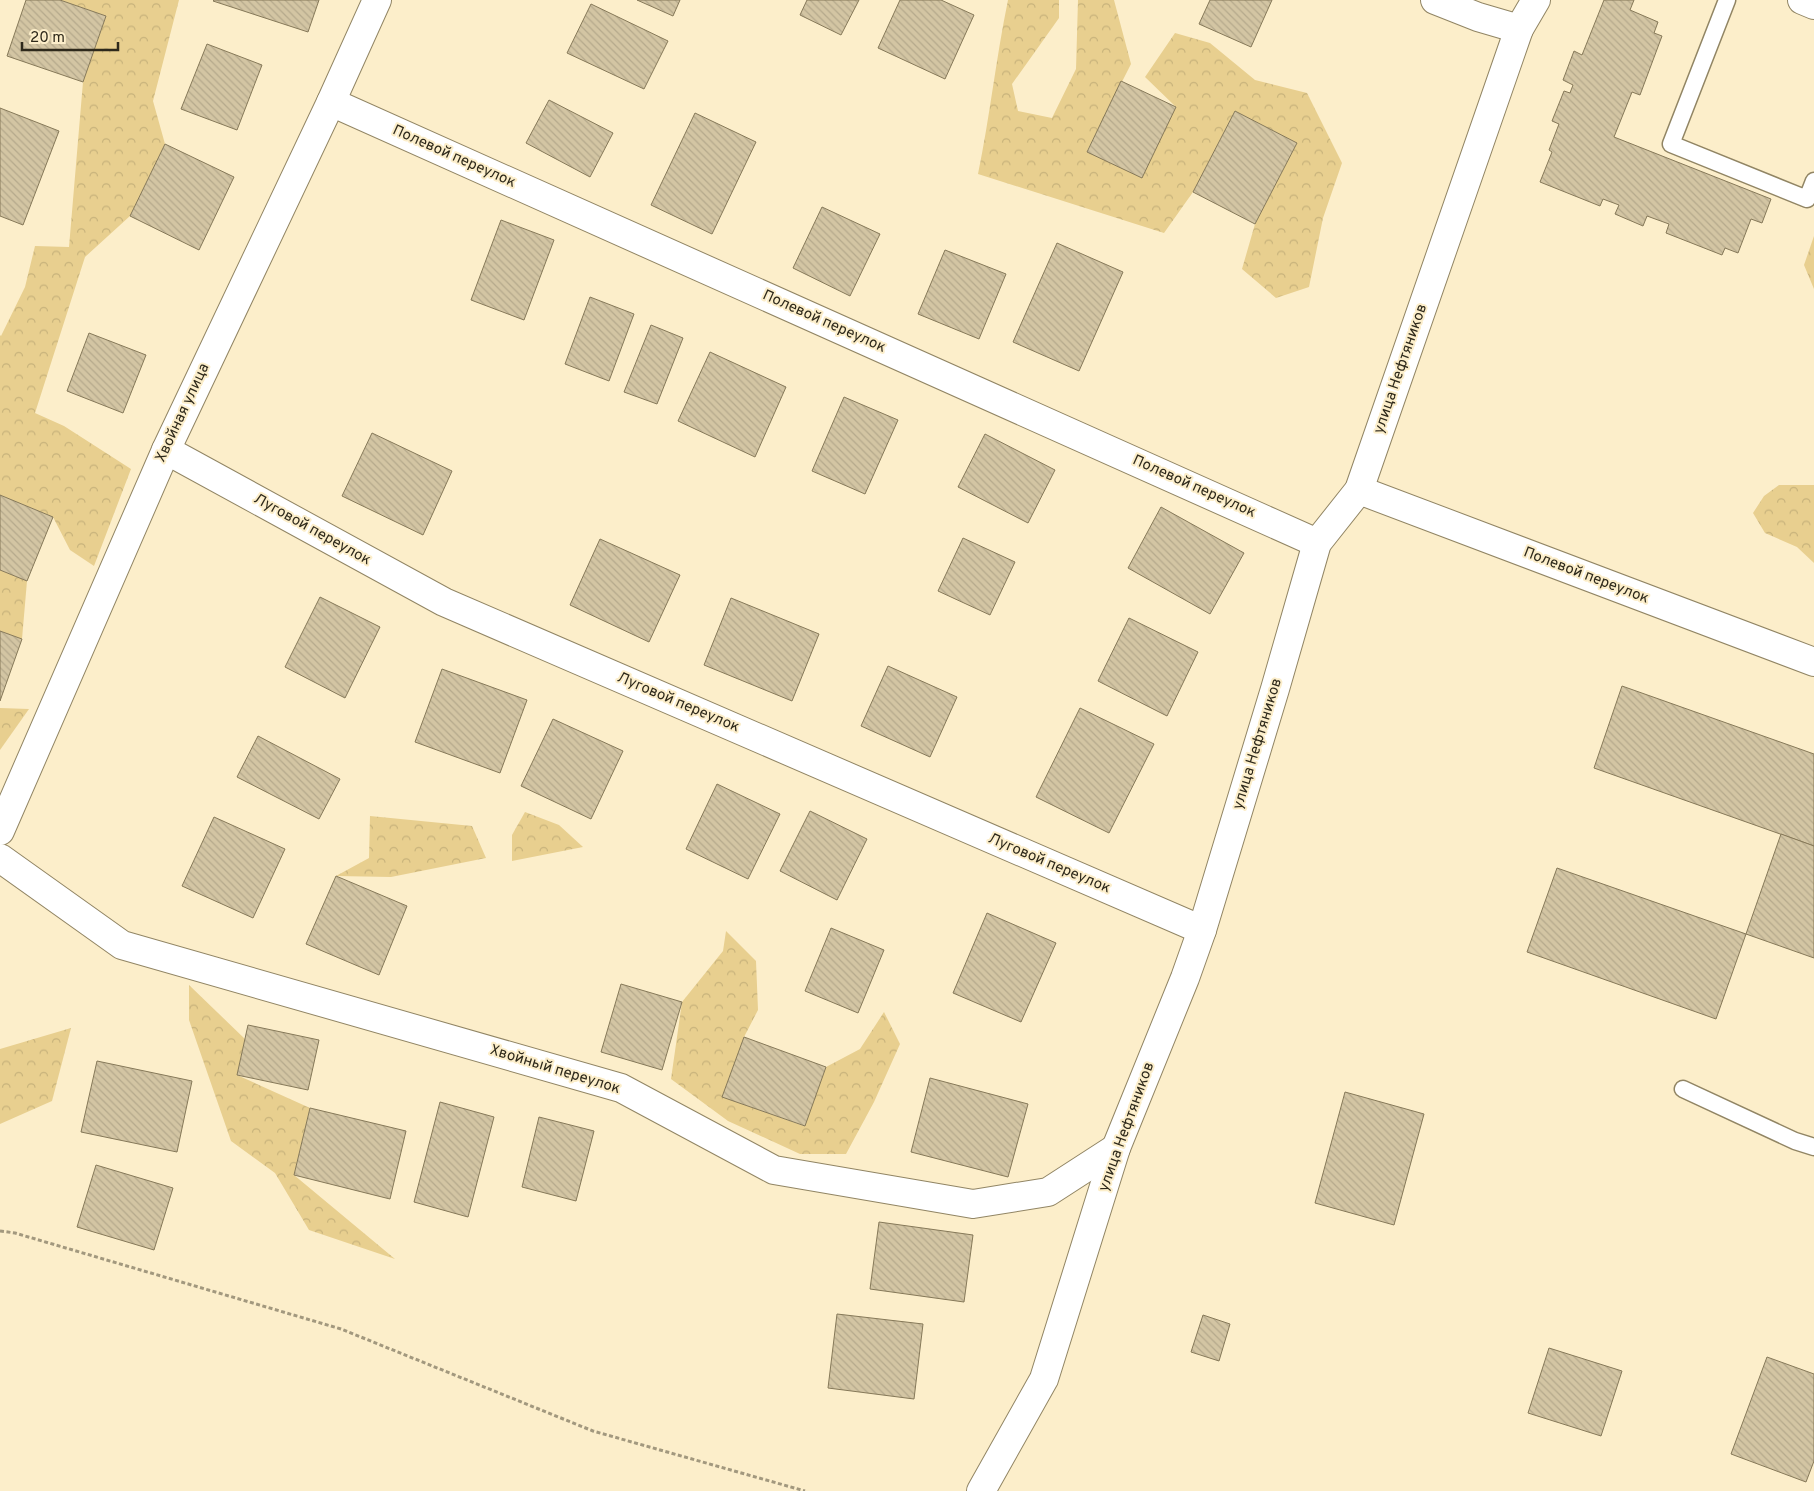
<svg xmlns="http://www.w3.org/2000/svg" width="1814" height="1491" font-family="Overpass,sans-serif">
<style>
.forest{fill:url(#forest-crowns)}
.building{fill:url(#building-back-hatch);stroke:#867959}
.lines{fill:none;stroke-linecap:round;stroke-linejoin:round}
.lane-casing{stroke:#918564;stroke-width:19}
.street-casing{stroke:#918564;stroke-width:30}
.path{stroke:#a2987e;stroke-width:3;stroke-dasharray:4 2.5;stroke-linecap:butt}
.lane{stroke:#fff;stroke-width:16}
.street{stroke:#fff;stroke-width:28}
.labels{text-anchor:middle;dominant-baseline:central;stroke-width:4;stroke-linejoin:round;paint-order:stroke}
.street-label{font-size:15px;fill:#2e291b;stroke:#fceeca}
</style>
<defs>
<pattern id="forest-crowns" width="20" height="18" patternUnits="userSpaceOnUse" patternTransform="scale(1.25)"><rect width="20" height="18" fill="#e8cf8f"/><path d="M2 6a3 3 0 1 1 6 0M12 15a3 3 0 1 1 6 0" fill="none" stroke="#c7b27b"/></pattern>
<pattern id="building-back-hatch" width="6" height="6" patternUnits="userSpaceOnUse" patternTransform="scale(1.25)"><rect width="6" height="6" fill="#d3c5a3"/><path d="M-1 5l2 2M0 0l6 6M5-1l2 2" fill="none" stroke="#b5a98c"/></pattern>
</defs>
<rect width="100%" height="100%" fill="#fceeca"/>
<g class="forest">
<path d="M60,0H179L153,101L165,144L130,216L85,257L35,413L64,426L131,469L94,566L70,550L53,517L0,495V335L1,336L25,287L35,246L69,247L83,82L106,16Z"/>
<path d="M1008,0H1059V18L1012,84L1018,111L1052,118L1076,69L1078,0H1114L1131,64L1087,151L1176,107L1145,77L1175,33L1210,43L1255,80L1307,93L1342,163L1323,218L1309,287L1276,298L1242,269L1255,224L1297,143L1235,111L1193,192L1164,233L978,174C990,116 996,58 1008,0Z"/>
<path d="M1814,236V289L1804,265Z"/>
<path d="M1779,485H1814V563L1797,547L1765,533L1753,513L1764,496Z"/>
<path d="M0,570L27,581L22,639L0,631Z"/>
<path d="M0,708L29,709L0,750Z"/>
<path d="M525,812L559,825L583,847L512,861V835Z"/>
<path d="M370,816L472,826L486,858L391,877L336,876L369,858Z"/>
<path d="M726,931L756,961L758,1010L744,1037L723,1097L804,1126L826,1067L860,1049L884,1012L900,1044L874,1102L846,1154H800L728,1121L671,1079L682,1002L723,951Z"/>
<path d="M189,985L245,1039L237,1075L310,1108L294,1175L395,1259L309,1230L275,1173L231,1141L189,1020Z"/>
<path d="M71,1028L52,1101L0,1124V1049Z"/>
</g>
<g class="building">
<path d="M26,0H60L106,16L83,82L7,56Z"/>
<path d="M214,0H319L308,32L213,1Z"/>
<path d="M637,0H680L673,16Z"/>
<path d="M807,0H859L841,35L800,15Z"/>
<path d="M900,0H941L974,15L945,79L878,48Z"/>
<path d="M1210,0H1272L1251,47L1199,24Z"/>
<path d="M1604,0H1634L1630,10L1658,22L1654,33L1662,36L1640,95L1632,92L1614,137L1771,199L1762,223L1751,219L1738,253L1725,248L1722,255L1666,233L1669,224L1647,216L1643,226L1615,214L1619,205L1603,199L1600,206L1540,182L1552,152L1549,150L1559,124L1552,121L1564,91L1570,93L1573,85L1563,80L1574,51L1582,55Z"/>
<path d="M591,4L668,41L644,89L567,53Z"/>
<path d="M207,44L262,65L237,130L181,109Z"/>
<path d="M1121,81L1176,107L1142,178L1087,152Z"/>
<path d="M549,100L613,133L590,177L526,143Z"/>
<path d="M0,108L59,131L23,225L0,216Z"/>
<path d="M1235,111L1297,143L1255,224L1193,192Z"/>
<path d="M695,113L756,142L712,234L651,205Z"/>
<path d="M165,144L234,177L199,250L130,216Z"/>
<path d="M822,207L880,234L850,296L793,268Z"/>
<path d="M501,220L554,240L524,320L471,300Z"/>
<path d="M1057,243L1123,272L1079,371L1013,342Z"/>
<path d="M945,250L1006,274L979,339L918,314Z"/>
<path d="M590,297L634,314L609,381L565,364Z"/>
<path d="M651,325L683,338L657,404L624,392Z"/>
<path d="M89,333L146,355L123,413L67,391Z"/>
<path d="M710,352L786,387L755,457L678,421Z"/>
<path d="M844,397L898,420L865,494L812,471Z"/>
<path d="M372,433L452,471L423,535L342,496Z"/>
<path d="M985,434L1055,470L1028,523L958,487Z"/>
<path d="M0,495L53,517L27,581L0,570Z"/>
<path d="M1161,507L1244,553L1210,614L1128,568Z"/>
<path d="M963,538L1015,562L990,615L938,591Z"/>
<path d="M600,539L680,575L649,642L570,605Z"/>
<path d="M320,597L380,627L345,698L285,667Z"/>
<path d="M731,598L819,634L792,701L704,665Z"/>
<path d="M1129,618L1198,652L1167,716L1098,681Z"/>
<path d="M0,631L22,639L0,701Z"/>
<path d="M888,666L957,697L930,757L861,726Z"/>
<path d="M442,669L527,700L500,773L415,742Z"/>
<path d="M1622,686L1814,754V846L1594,768Z"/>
<path d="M1080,708L1154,744L1109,833L1036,797Z"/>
<path d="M553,719L623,751L591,819L521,786Z"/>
<path d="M258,736L340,779L319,819L237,777Z"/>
<path d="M717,784L780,814L748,879L686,849Z"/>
<path d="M810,811L867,839L837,900L780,871Z"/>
<path d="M214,817L285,849L253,918L182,886Z"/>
<path d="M1781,834L1814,846V958L1746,934Z"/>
<path d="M1557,868L1746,934L1716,1019L1527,952Z"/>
<path d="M336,876L407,906L379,975L306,944Z"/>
<path d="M987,913L1056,943L1021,1022L953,993Z"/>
<path d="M831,928L884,950L858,1013L805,991Z"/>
<path d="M621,984L682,1002L662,1070L601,1052Z"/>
<path d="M248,1025L319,1040L308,1090L237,1075Z"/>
<path d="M744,1037L826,1067L805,1126L722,1097Z"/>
<path d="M97,1061L192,1081L177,1152L81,1132Z"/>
<path d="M930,1078L1028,1104L1008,1177L911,1152Z"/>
<path d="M1345,1092L1424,1114L1394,1225L1315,1203Z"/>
<path d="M440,1102L494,1117L468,1217L414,1202Z"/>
<path d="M310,1108L406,1131L390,1199L294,1175Z"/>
<path d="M539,1117L594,1131L576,1201L522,1187Z"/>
<path d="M96,1165L173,1188L154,1250L77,1227Z"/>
<path d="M879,1222L973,1235L964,1302L870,1289Z"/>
<path d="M837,1314L923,1324L914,1399L828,1388Z"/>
<path d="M1203,1315L1230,1324L1219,1361L1191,1352Z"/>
<path d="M1549,1348L1622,1371L1601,1436L1528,1413Z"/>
<path d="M1767,1357L1814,1374V1461L1806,1482L1731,1454Z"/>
</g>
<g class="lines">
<g class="lane-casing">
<g id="lane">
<path d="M1727,0L1671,144L1807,199L1814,181"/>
<path d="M1683,1089L1795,1141L1814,1147"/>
</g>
</g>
<g class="street-casing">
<g id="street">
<path d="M1435,0L1478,17L1519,29"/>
<path d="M1802,0L1814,5"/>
<path d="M331,102L1317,543"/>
<path d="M166,450L444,602L1202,930"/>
<path d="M1359,490L1814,662"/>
<path d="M0,831L166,450L331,102L377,0"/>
<path d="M0,858L122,945L621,1088L774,1170L973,1204L1048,1192L1116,1148"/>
<path d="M981,1491L1044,1379L1116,1148L1185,978L1202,930L1275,689L1317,543L1359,490L1519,29L1536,0"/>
</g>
</g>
<path class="path" d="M0,1231L15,1233L341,1329L593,1431L805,1491"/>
<use href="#lane" class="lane"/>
<use href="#street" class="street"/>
</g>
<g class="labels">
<g class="street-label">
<text transform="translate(454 157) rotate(24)">Полевой переулок</text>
<text transform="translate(824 322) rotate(24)">Полевой переулок</text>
<text transform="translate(1401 369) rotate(-71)">улица Нефтяников</text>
<text transform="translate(183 413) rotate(-65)">Хвойная улица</text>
<text transform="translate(1194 487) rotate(24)">Полевой переулок</text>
<text transform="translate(312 530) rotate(29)">Луговой переулок</text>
<text transform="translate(1586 576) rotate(21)">Полевой переулок</text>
<text transform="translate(678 703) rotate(23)">Луговой переулок</text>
<text transform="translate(1258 744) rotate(-73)">улица Нефтяников</text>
<text transform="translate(1049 864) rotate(23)">Луговой переулок</text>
<text transform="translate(555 1070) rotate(17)">Хвойный переулок</text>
<text transform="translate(1127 1127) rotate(-70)">улица Нефтяников</text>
</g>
</g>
<path d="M22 42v8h96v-8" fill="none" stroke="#2e291b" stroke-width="2.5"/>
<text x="30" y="42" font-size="15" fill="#2e291b" stroke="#fceeca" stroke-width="4" paint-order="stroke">20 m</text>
</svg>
